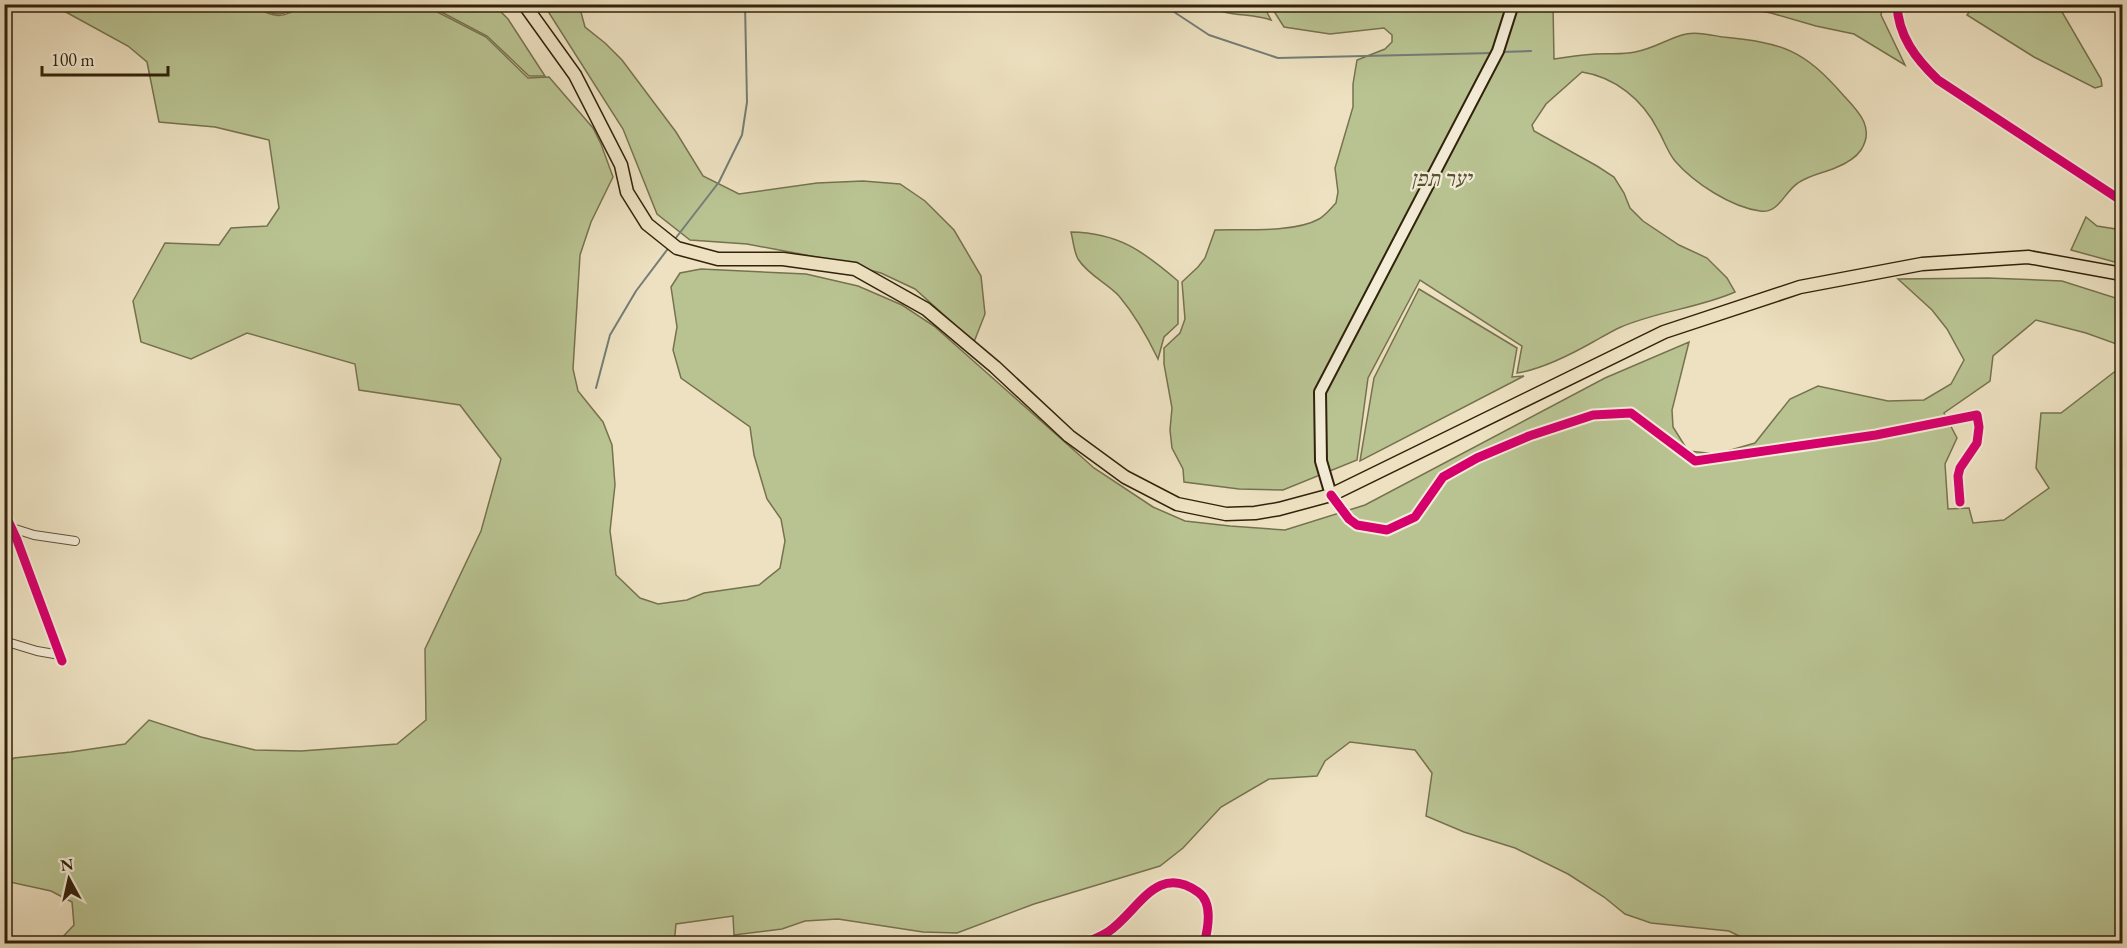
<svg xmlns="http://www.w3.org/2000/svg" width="2127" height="948" font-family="'EB Garamond','Frank Ruhl Libre',serif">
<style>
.green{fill:#b9c392;stroke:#76724e;stroke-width:1.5}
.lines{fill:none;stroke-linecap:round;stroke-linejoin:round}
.stream{stroke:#747d77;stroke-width:2}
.minor-casing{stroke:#615238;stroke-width:10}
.secondary-casing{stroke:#32220b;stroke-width:14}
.primary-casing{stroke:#32220b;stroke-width:15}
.minor{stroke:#f3ecd7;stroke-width:8}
.secondary{stroke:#f3ecd7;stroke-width:10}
.primary{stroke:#ede1c1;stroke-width:12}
.cycleway-casing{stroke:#f3ecd7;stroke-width:13}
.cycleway{stroke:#d6006c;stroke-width:9}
.labels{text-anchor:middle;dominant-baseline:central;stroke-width:4.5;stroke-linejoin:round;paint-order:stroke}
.park-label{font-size:22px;font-style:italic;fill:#5a5234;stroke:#f3ecd7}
</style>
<rect width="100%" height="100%" fill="#ede1c1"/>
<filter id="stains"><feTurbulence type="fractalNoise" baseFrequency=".00333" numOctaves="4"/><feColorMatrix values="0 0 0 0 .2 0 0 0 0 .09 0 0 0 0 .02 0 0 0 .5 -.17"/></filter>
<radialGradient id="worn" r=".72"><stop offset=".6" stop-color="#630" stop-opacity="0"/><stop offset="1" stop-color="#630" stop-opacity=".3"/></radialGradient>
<g class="green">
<path d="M53,5H251C274,18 282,20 304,5H424L486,37L528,78L549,77L593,128L601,144L613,177L591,222L580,255L573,369L578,391L603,422L612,445L615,485L610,531L616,575L640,598L658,604L687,600L704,593L759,585L780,568L785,541L781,519L767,499L754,455L750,427L681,378L673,350L677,327L671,287L680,273L701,269L806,274L858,286L902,305L934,326L1094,468L1153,507L1185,521L1230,526L1285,530L1365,505L1605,378L1689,342L1672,410L1673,427L1688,451L1717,454L1755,443L1790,399L1818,386L1888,401L1924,400L1951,384L1964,360L1947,329L1932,310L1898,279L1988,278L2062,281L2122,300V346L2086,333L2036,320L1993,356L1990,381L1944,413L1957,438L1945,464L1948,509L1969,508L1973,523L2004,520L2049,488L2036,468L2041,413H2061L2122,366V355V943L1755,944L1729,931L1651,923L1625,914L1604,897L1568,874L1515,848L1464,832L1426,816L1432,773L1415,750L1350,742L1325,761L1317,776L1269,779L1221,807L1183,848L1160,866L1034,904L957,933L923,932L838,919L805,921L782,929L734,935L733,916L676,924L674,944L57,943L74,925L72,902L51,891L5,881L4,766L14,758L71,752L125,744L149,720L201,737L255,750L301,751L397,744L426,720L425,649L481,531L501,459L460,405L359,390L355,364L247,333L191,359L141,342L133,301L165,243L219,245L231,228L267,226L279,208L269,140L215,127L159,122L147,62L128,46Z"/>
<path d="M255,5H301C282,18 274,16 255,5Z"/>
<path d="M428,5H494L508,19L545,76H529L487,36Z"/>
<path d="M544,5H579L585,27L605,43L622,60L676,132L703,176L739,194L817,183L863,181L900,184L925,201L954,230L981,276L985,314L974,342L915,289L881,273L827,259L747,244L690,240L657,214L623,129Z"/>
<path d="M1207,5H1263L1271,20C1250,13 1226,17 1207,5Z"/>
<path d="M1270,5H1553L1554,59C1567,57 1581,55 1595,54C1608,53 1622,55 1635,52C1652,49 1666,40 1682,35C1694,31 1710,35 1723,37C1783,43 1803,49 1844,96C1859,112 1875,128 1861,150C1855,159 1845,164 1835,168C1823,173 1809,175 1798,183C1784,192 1779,214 1760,211C1731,207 1694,183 1675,161C1667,151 1664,140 1658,130C1643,100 1615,77 1582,72L1546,104L1532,125L1534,131L1597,166L1614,177L1624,193L1630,208L1643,221L1679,245L1707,258L1727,278L1735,292C1699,308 1658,311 1621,327C1612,331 1602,337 1593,342C1570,355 1543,369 1517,373L1522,346L1420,280L1368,378L1357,460L1283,490L1239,489L1184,482L1183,469L1172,448L1170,430L1172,408L1164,364V348L1180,333L1185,319L1182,282L1198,267L1205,258L1215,230C1244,229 1294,233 1319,219C1326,215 1331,208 1336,203L1338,192L1335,168L1353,107V84L1357,60L1385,49L1392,42V35L1384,28L1330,34L1284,27Z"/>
<path d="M1727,5H1883L1881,15L1905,65L1854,34L1816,26L1771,13Z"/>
<path d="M1974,5H2058L2101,79L2102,86L2095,88L2034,57L1967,15Z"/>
<path d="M2086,217L2097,226L2122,230V264L2071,250Z"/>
<path d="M1071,232C1119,233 1143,251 1178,281V324L1164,337L1158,359C1147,336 1135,315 1119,296C1107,283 1088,275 1078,259C1074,252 1073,240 1071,232Z"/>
<path d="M1419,289L1517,348L1512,377L1524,376L1360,461L1374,378Z"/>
</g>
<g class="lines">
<g class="stream">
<path d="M1162,4L1209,35L1278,58L1493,53"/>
<path d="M1501,52L1531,51"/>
<path d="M675,239L719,182L742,135L747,102L745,4"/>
<path d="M596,388L610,335L636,291L670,246"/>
</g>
<g class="minor-casing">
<g id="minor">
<path d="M1897,4C1898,36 1916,59 1938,80L2122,201"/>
<path d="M1331,495L1349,519L1357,525L1387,530L1415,517L1443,477L1477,458L1529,436L1593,415L1631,413L1695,461L1876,435L1977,415L1979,427L1977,443L1960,468L1958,476L1960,502"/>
<path d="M4,512L17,540L62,661"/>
<path d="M12,528L34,535L75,541"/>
<path d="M4,641L37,651L60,655"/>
<path d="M1083,944C1091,940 1101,937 1108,932C1138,912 1156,862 1198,892C1213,902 1208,929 1204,944"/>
</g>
</g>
<g class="secondary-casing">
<path id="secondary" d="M1331,495L1321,461L1320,392L1498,51L1513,4"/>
</g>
<g class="primary-casing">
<path id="primary" d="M524,4L575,75L621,165L627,192L647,224L677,248L718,259H783L855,269L926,309L995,367L1069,436L1125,477L1177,504L1226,514L1255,513L1279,509L1331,495L1664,332L1800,287L1922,264L2028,257L2122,274"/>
</g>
<use href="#minor" class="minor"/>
<use href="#secondary" class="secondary"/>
<use href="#primary" class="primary"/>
<g class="cycleway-casing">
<g id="cycleway">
<path d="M1897,4C1898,36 1916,59 1938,80L2122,201"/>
<path d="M1331,495L1349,519L1357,525L1387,530L1415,517L1443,477L1477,458L1529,436L1593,415L1631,413L1695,461L1876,435L1977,415L1979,427L1977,443L1960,468L1958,476L1960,502"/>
<path d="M4,512L17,540L62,661"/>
<path d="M1083,944C1091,940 1101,937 1108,932C1138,912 1156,862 1198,892C1213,902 1208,929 1204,944"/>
</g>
</g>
<use href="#cycleway" class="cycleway"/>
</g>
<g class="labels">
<g class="park-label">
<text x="1441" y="178">יער תפן</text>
</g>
</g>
<rect width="2127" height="948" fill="none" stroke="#ede1c1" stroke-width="24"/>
<rect x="6" y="6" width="2115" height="936" fill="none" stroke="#32220b" stroke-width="3"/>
<rect x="12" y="12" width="2103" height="924" fill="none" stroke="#32220b" stroke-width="1.5"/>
<g transform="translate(69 879) rotate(352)" stroke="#f3ecd7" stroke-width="4.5" paint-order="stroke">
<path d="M0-4.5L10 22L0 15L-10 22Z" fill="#32220b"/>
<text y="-9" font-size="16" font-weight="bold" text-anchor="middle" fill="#32220b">N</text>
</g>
<path d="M42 66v9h126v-9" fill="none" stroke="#32220b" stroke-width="3"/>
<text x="51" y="66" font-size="18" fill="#32220b" stroke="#f3ecd7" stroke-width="4.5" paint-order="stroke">100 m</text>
<rect width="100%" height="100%" filter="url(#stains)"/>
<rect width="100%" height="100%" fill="url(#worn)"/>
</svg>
